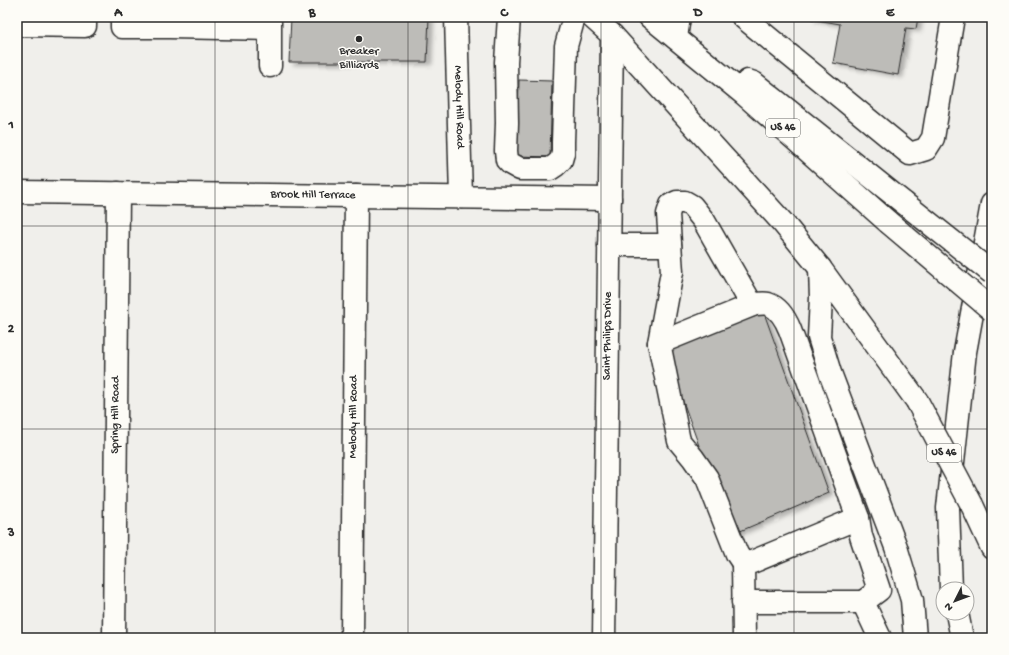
<svg xmlns="http://www.w3.org/2000/svg" width="1009" height="655" font-family="'Gochi Hand',sans-serif">
<style>
.building{fill:#bdbcb8;stroke:#2b2b2b;filter:url(#shadow)}
.lines{fill:none;stroke-linecap:round;stroke-linejoin:round}
.minor-casing{stroke:#2b2b2b;stroke-width:25}
.highway-casing{stroke:#2b2b2b;stroke-width:25}
.minor{stroke:#fdfcf7;stroke-width:22}
.highway{stroke:#fdfcf7;stroke-width:22}
.highway-bridge-casing{stroke:#2b2b2b;stroke-width:25;stroke-linecap:butt}
.highway-bridge{stroke:#fdfcf7;stroke-width:22}
.grid{fill:none;stroke:#2b2b2b;stroke-width:1;stroke-opacity:0.55}
.poi-dot{fill:#2b2b2b;stroke:#fdfcf7;stroke-width:1.5}
.labels{text-anchor:middle;dominant-baseline:central;stroke-width:3;stroke-linejoin:round;paint-order:stroke}
.shield{fill:#fdfcf7;stroke:#6a6a68;stroke-width:1}
.shield-label{font-size:11px;font-weight:bold;fill:#2b2b2b}
.poi-label{font-size:12px;fill:#2b2b2b;stroke:#fdfcf7}
.street-label{font-size:12px;fill:#2b2b2b;stroke:#fdfcf7}
.neatline{fill:none;stroke:#2b2b2b;stroke-width:1.5}
.grid-label{font-size:13px;text-anchor:middle;font-weight:bold;fill:#2b2b2b}
</style>
<defs>
<filter id="shadow"><feDropShadow dx="4.5" dy="2.5" stdDeviation="2" flood-color="#0004"/></filter>
</defs>
<rect width="100%" height="100%" fill="#f0efeb"/>
<filter id="ink" filterUnits="userSpaceOnUse"><feTurbulence type="fractalNoise" baseFrequency=".025" numOctaves="2"/><feDisplacementMap in="SourceGraphic" scale="8" xChannelSelector="R" yChannelSelector="G"/><feConvolveMatrix kernelMatrix="1 2 1 2 8 2 1 2 1" color-interpolation-filters="sRGB"/></filter>
<g filter="url(#ink)">
<g class="building">
<path d="M291,17H429L427,62H289Z"/>
<path d="M812,17H918L916,29L906,28L898,75L833,63L840,24L811,19Z"/>
<path d="M519,80L552,81L550,157L517,156Z"/>
<path d="M764,313L829,493L731,535L665,351Z"/>
</g>
<g class="lines">
<g class="minor-casing">
<g id="minor">
<path d="M122,17V27H169L269,29"/>
<path d="M270,17V66"/>
<path id="s1" d="M456,17L461,197"/>
<path d="M509,17L506,62L507,123L506,151L507,160L511,164L520,169H550L556,165L561,160L563,153V142L566,46L574,17"/>
<path d="M743,17L910,154L926,149L933,138L953,17"/>
<path d="M17,25L85,26V17"/>
<path d="M676,38L679,17"/>
<path id="s2" d="M17,192L610,199"/>
<path d="M609,245H670"/>
<path d="M820,268L821,298L819,337L830,373L896,547L912,600L915,638"/>
<path d="M752,305L704,221L692,206L685,202H677L671,205L668,214L672,272L659,343L679,441L693,458L707,478L737,554L743,563L752,562L858,518"/>
<path d="M659,343L755,304C759,304 764,303 768,304C780,308 786,320 790,330L858,518L861,536L879,590L863,602L880,638"/>
<path d="M743,563L744,638"/>
<path d="M743,602H863"/>
<path id="s3" d="M114,638L118,193"/>
<path id="s4" d="M352,638L356,196"/>
<path id="s5" d="M604,638L612,35"/>
</g>
</g>
<g class="highway-casing">
<g id="highway">
<path d="M592,17L612,35L783,223L820,268L917,401"/>
<path d="M650,17L744,94L888,222"/>
<path d="M748,81L754,83L904,203"/>
<path d="M972,505L992,548"/>
<path d="M951,589L948,508L965,352L992,204"/>
<path d="M957,613L962,638"/>
</g>
</g>
<use href="#minor" class="minor"/>
<use href="#highway" class="highway"/>
<g class="highway-bridge-casing">
<g id="highway-bridge">
<path d="M904,203L992,273"/>
<path d="M888,222L992,310"/>
<path d="M917,401L972,505"/>
</g>
</g>
<use href="#highway-bridge" class="highway-bridge"/>
</g>
</g>
<path class="grid" d="M215,17V638M408,17V638M601,17V638M794,17V638M17,226H992M17,429H992"/>
<circle class="poi-dot" cx="359" cy="39" r="4"/>
<g class="labels">
<g class="shield">
<rect x="766" y="119" width="34" height="18" rx="3"/>
<rect x="927" y="444" width="34" height="18" rx="3"/>
</g>
<g class="shield-label">
<text x="783" y="128">US 46</text>
<text x="944" y="453">US 46</text>
</g>
<g class="poi-label">
<text x="359" y="52">Breaker<tspan x="359" dy="14">Billiards</tspan></text>
</g>
<g class="street-label">
<text stroke="none"><textPath href="#s1" startOffset="90">Melody Hill Road</textPath></text>
<text stroke="none"><textPath href="#s2" startOffset="296">Brook Hill Terrace</textPath></text>
<text stroke="none"><textPath href="#s5" startOffset="302">Saint Philips Drive</textPath></text>
<text stroke="none"><textPath href="#s3" startOffset="223">Spring Hill Road</textPath></text>
<text stroke="none"><textPath href="#s4" startOffset="221">Melody Hill Road</textPath></text>
</g>
</g>
<rect width="1009" height="655" fill="none" stroke="#fdfcf7" stroke-width="44"/>
<g transform="translate(955 601) rotate(228)"><circle r="19" fill="#fdfcf7" stroke="#a9a8a5"/>
<path d="M0-3L7 15L0 10L-7 15Z" fill="#2b2b2b"/>
<text y="-6" font-size="11" font-weight="bold" text-anchor="middle" fill="#2b2b2b">N</text>
</g>
<rect x="22" y="22" width="965" height="611" class="neatline"/>
<g class="grid-label">
<text x="118" y="16">A</text>
<text x="312" y="16">B</text>
<text x="504" y="16">C</text>
<text x="698" y="16">D</text>
<text x="890" y="16">E</text>
<text x="11" y="128">1</text>
<text x="11" y="332">2</text>
<text x="11" y="536">3</text>
</g>
</svg>
